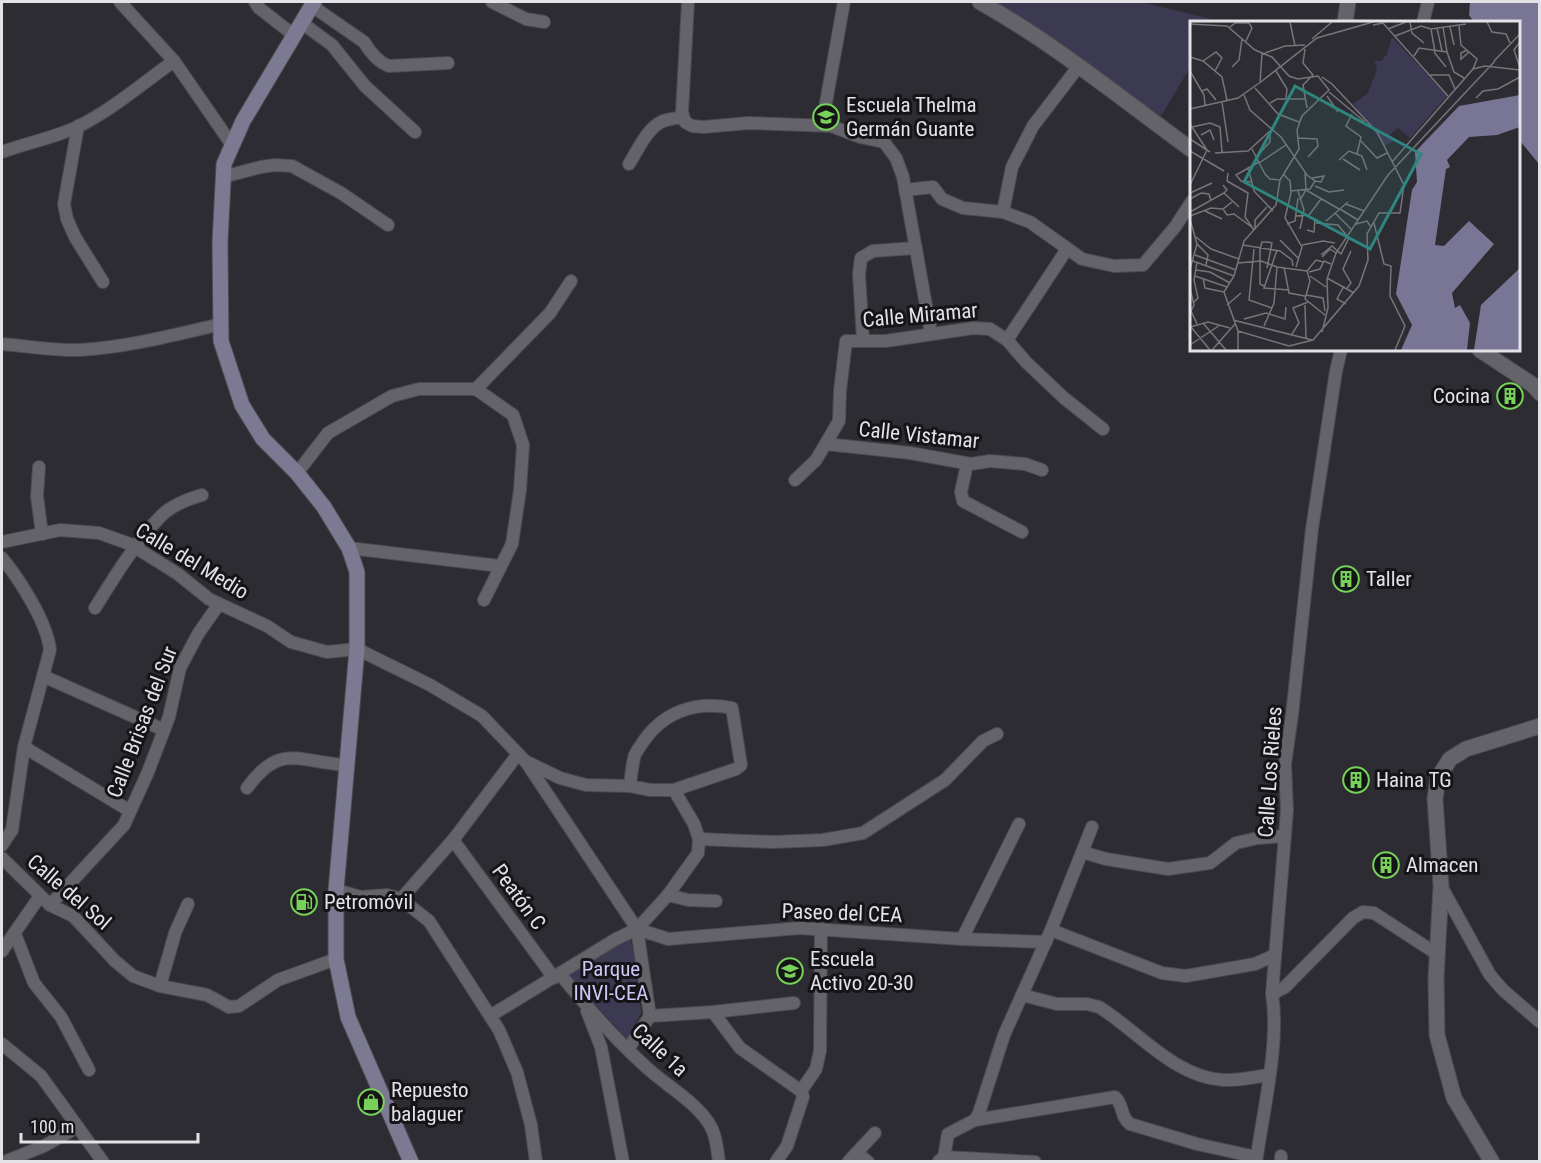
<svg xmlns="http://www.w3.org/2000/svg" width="1541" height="1163" font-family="'Roboto Condensed',sans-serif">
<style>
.green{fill:#3c3953}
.water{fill:#787595}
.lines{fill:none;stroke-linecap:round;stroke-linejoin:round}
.minor-casing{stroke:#4b4a4f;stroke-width:14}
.tertiary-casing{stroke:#4b4a4f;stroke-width:17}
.secondary-casing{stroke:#4b4a4f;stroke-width:17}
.minor{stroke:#64636a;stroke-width:12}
.tertiary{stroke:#64636a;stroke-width:15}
.secondary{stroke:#7c7992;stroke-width:15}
.labels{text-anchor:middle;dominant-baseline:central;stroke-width:6;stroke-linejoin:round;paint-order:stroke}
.poi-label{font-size:21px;fill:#e3e2e7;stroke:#151518;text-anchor:start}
.street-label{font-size:21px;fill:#e3e2e7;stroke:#151518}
.park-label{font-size:21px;fill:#ccc8f6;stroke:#151518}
.inset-road{fill:none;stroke:#76757a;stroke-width:1.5}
.view{fill:#2f8680;fill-opacity:0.15;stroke:#2f8680;stroke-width:3}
.inset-edge{fill:none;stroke:#e3e2e7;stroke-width:3}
</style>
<rect width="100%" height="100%" fill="#2d2c32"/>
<g class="green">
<path d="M992,2H1141L1219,21L1218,22H1192L1191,66L1161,116L1015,14Z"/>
<path d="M630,937L636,962L641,1013L627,1039L569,976Z"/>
</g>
<path class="water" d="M1470,2H1539V164L1520,141L1519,134L1518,22H1474L1469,15Z"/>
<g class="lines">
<g class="minor-casing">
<g id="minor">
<path d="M120,2L174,61L232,145"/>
<path d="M255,2L259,8L295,36"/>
<path d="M492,2L526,19L544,22"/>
<path d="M688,2L682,112L685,122L692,126L703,127L749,123L831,126L860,137L884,142L896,158L903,177L931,333"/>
<path d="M312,6L364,42C370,52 378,62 389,66L448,63"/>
<path d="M1423,22L1428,2"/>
<path d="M302,23L332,45L365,86L415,132"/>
<path d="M819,125L825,108L844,2"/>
<path d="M78,126L64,204L67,219L75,237L103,282"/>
<path d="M2,152C27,143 53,138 77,127C112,110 143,83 174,61"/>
<path d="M629,164C638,150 647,128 663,121C669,119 677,118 683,117"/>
<path d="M223,177L261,167L275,165L292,166L341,193L388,225"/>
<path d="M905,190L933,187L942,199L963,208L1003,212L1030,222L1082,259L1114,266L1143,265L1175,227L1192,201"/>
<path d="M1003,212L1012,167L1033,126L1079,66"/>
<path d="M863,340L859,274L861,258L873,251L916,248"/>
<path d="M1007,340L1067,249"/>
<path d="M2,344C28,346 53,351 80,350C128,347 174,335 221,324"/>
<path d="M476,389L550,313L571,281"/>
<path d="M826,444L910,453L971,464L990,461L1025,464L1042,470"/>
<path d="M967,464L961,492L963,501L1022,532"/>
<path d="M39,467L37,496L42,534"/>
<path d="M297,473L328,433L392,396L419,389H476L513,415L523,445L520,490L512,544L484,600"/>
<path d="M795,480L816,460L839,421L840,391L846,341H886L973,328L990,329L1007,340L1026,362L1064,398L1103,429"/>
<path d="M2,542L60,530L99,533L130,544L178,574L209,599L267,626L291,642L327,652L357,649L430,685L482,716L525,761L560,778L586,785L630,786L650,790H674L736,769L741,765L732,708C696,701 664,711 643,742C640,747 635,752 634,758C632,767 631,777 630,786"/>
<path d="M349,548L500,566"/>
<path d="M2,558C20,580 47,622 50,650L24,747L12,830L2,845"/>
<path d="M95,608C113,579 137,540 161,516C172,505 188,499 202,495"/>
<path d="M43,676L164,730"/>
<path d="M24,747L130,811"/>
<path d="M526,762L637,929L650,1016L628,1049"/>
<path d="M247,788C281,741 299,763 347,765"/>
<path d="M699,839L773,842L823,840L863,833L945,780L983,741L997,734"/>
<path d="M453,840L554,978"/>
<path d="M1082,852L1106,859L1168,869L1210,863L1236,843L1258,838L1285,836"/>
<path d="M2,858L50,905L73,916L115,961L133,976L160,986L207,995L229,1007L239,1006L278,980L336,959"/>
<path d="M1441,886L1490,975L1503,990L1540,1022"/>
<path d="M336,890L361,897L387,895L401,899L429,921L499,1030L517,1072L531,1125L536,1162"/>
<path d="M668,895L688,900L716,901"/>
<path d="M401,899L453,840L518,754"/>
<path d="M50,905L124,825L148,772L169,717L180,668L198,634L219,604"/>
<path d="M637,929L668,939L800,928L962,939L1046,942"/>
<path d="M1051,930L1162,973L1186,976L1255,964L1275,955"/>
<path d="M15,934L34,983L61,1017L89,1070"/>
<path d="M962,939L1019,824"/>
<path d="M2,951L40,896"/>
<path d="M560,974C586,1006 614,1038 645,1066C665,1085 692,1099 708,1122C716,1133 717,1148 719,1162"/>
<path d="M160,986L175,933L188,904"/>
<path d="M1272,994L1285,987L1353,918L1363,912L1374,913L1437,954"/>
<path d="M1022,995L1057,1004H1087L1099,1007C1138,1031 1174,1077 1223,1080C1238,1081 1254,1077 1269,1075"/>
<path d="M587,1011L601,1047L623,1162"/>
<path d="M713,1012L740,1048L801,1091L803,1097L787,1146L776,1162"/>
<path d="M490,1016L616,939L637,929L668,895L698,853L699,839L694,824L674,790"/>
<path d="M650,1016L713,1012L794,1003"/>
<path d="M2,1044L41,1076L103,1162"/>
<path d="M801,1091L816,1069L820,1051L821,929"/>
<path d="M975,1120L979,1113L1004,1035L1051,930L1092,827"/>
<path d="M857,1153L868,1162"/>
<path d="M1281,1156V1162"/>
<path d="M944,1157L948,1134L975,1120L1115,1097C1124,1105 1120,1117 1130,1124L1197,1144L1256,1157"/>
<path d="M939,1161L944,1157L1035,1162"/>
<path d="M4,1162L44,1146L78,1127"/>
<path d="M848,1162L875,1133"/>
<path d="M1256,1162C1263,1112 1280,1042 1272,994L1287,810L1285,764L1292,715L1312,529L1336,371L1341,350"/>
</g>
</g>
<g class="tertiary-casing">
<g id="tertiary">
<path d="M980,2C1055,44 1122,99 1192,150"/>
<path d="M1345,22L1348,2"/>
<path d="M1480,350L1533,385L1540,393"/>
<path d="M1492,1162L1454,1098L1437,1035L1436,978L1441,886L1435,799L1438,778L1450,759L1466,749L1540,726"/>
</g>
</g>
<g class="secondary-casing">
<path id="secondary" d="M314,2L243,121L224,164L220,242L221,341L242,405L263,439L297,473L324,507L349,548L357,572V649L336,890V959L348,1017L411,1162"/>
</g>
<use href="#minor" class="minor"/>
<use href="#tertiary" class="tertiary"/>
<use href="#secondary" class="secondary"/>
</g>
<defs>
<g id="school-ring" transform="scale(1.35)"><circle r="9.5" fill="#151518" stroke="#78d259" stroke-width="1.5"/><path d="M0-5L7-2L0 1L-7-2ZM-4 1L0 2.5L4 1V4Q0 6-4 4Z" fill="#78d259"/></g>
<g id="building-ring" transform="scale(1.35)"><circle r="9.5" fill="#151518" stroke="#78d259" stroke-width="1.5"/><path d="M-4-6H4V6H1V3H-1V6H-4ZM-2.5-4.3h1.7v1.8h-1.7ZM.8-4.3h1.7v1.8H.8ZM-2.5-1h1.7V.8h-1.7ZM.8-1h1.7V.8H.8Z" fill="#78d259"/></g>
<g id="fuel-ring" transform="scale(1.35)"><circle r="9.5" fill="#151518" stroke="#78d259" stroke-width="1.5"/><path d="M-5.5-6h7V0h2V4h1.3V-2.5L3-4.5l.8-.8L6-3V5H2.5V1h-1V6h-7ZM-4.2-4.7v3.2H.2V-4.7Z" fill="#78d259"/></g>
<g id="shop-ring" transform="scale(1.35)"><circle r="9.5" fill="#151518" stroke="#78d259" stroke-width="1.5"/><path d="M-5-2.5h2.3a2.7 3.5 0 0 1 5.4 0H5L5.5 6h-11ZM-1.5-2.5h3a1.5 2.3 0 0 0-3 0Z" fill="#78d259"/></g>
</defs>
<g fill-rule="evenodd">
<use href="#school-ring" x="826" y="117"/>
<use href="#building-ring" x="1510" y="396"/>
<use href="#building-ring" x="1346" y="579"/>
<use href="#building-ring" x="1356" y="780"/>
<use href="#building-ring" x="1386" y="865"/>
<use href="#fuel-ring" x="304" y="902"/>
<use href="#school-ring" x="790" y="971"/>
<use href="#shop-ring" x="371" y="1102"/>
</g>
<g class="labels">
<g class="poi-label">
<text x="846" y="105">Escuela Thelma<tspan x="846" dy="24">Germán Guante</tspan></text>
<text x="1490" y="396" text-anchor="end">Cocina</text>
<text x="1366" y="579">Taller</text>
<text x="1376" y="780">Haina TG</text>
<text x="1406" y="865">Almacen</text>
<text x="324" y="902">Petromóvil</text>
<text x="810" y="959">Escuela<tspan x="810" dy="24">Activo 20-30</tspan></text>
<text x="391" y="1090">Repuesto<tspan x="391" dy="24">balaguer</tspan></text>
</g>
<g class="street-label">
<text transform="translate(920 315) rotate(-5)">Calle Miramar</text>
<text transform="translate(919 435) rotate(6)">Calle Vistamar</text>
<text transform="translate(192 561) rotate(31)">Calle del Medio</text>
<text transform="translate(142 722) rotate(-69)">Calle Brisas del Sur</text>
<text transform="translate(1270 772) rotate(-86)">Calle Los Rieles</text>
<text transform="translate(69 892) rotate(41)">Calle del Sol</text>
<text transform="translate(519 897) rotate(54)">Peatón C</text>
<text transform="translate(842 913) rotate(2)">Paseo del CEA</text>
<text transform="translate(660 1050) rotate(43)">Calle 1a</text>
</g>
<g class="park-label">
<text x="611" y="969">Parque<tspan x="611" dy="24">INVI-CEA</tspan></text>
</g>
</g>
<g transform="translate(1190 21)">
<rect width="330" height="330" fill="#2d2c32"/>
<path d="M202,16L257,75L220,117L208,107L198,115L204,120L195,125L163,83L178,72L187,48L184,40H191L197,33Z" fill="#3c3953"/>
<path d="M330,74V106L307,114L279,116L257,139L260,146L256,148L245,224L254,225L279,200L304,223L262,272L265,287L270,284L280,302L277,329H211L222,304L206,273L222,169L227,161L225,131L269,85ZM330,247V329H284L291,284Z" fill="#787595"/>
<path class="inset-road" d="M100,1L105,25M220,1L222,12L234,22M297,1L302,11L316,13L320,22M0,3L37,5L65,29L82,36L99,55L108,58L128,55L139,69L112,95L107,109L109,128L90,159L86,184L54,220L44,255L34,271L48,310V329M183,4L193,2L258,75M269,5L271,24L287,38L283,48M253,6L257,31M260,6L264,24M39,7L45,2H59L62,7L56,20M247,7L252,30M198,8L216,1M241,8L245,31M205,15L231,5L241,8L276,3M122,18L142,1M330,21L324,29L330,47M115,28L113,42L123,54L113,64L117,87M277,29L271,32V38L279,31M244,31L256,46M75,32L95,25L115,24M224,35L229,27L257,31L264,51L274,57M0,36L13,40L32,56L37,79M13,40L26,31L32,37L25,50M304,40L330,13M42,46L49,39L52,18M0,50L14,74L15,84M86,50L97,68L96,77M239,54H259L265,68M72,60L127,17L183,1M70,62L72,32M65,67L88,93L109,101M12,70L17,68L26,79M139,71L175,101M54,74L60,89L91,116L117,154L125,160L131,161L134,155L122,157M137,75L148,91M286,77L293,70L308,68L330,56M32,81L38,121M80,82L87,78H116M0,88L48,77L72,60M162,93L156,105L171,116L167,133M0,103L17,129M2,106L20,102L30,106L32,131M11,114L20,109L24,119M108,117L127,118L128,125L118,136M0,118L20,131M171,120L187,137L197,132M62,128L75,153L80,158L90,159M0,130L34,150M25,132L58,130L80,110M67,135L80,121V110M153,138L170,149M149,139L159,130L172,135L177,149M202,141L283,48L295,45L330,49M69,142L96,124M58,146L64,170L83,190M38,152L37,160L58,172L55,196L64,209M93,153L100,160L101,172L95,197L112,226L106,246M62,161L51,160L46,154L69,141M0,164L17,129M125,165L139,171L154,169M116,169L149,188M100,170L120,168L125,160M108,170L114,189L110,208M0,172L22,162M34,172L49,186M0,178L11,172L19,173L21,180M110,179L116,169L115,151M156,183L174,190M33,188L37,194L44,193L63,207M150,188L168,199M15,190L32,198M0,191L34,172L37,169L33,164M145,192L162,209M0,195L21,187L33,188L42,181M105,195L119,194L131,178M0,198L7,223L18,234L16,244M136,200L158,181M126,202L148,204L157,215M184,202L194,243L201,245L200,275L215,305L205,329M97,203L105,200L108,177M166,203L177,200L181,206M65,208V199L77,186M117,209L124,211L125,197M6,216L21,228L49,238M90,219L108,237M53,224L90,230L102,239L103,245M112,224L133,220L145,222M64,228L59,279L82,287M87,229L74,267L99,269M5,234L46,249M131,234L142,225L151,233L159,217M132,236L140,228L146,232M3,240L44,255M48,242L71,240L87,246L117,250L120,260L115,278L135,294M94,246L99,272L115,275M77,247L82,222L78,221M0,248L7,223M6,249L20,251L40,262M117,250L126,239L133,241M119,251L130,248L134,240L141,243M5,255L37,266M120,255L136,266M13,257L15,267L34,271M137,257L164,272M74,265L70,263V228L72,221H78M154,265L147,278L156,283M0,267L4,284L1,290L7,303M157,267L161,262L153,248L161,230M116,274L133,277L135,290M4,281L8,277L4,259L7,241M37,284L51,272M115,284L116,318M54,298L76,292L95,298L96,286M43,299L122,319M13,302L36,329M74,305L84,282L87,246M0,306L18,301L40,307M1,306L20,329M48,310L99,325L123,319L169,265L178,239L177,213L189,192H210L214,164L187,111L142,63L132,56M132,311L138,287L137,258L146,232L198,154L305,40M102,313L109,302L103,287L118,281M0,324L30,304M22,329L45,303"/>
<path class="view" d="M105,65L231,133L180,228L54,161Z"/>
<rect width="330" height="330" class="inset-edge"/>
</g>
<rect width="1541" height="1163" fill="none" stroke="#e3e2e7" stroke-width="6"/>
<path d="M21 1133v9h177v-9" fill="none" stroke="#e3e2e7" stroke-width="3"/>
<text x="30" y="1133" font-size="18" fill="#e3e2e7" stroke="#151518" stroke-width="4.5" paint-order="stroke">100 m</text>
</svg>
